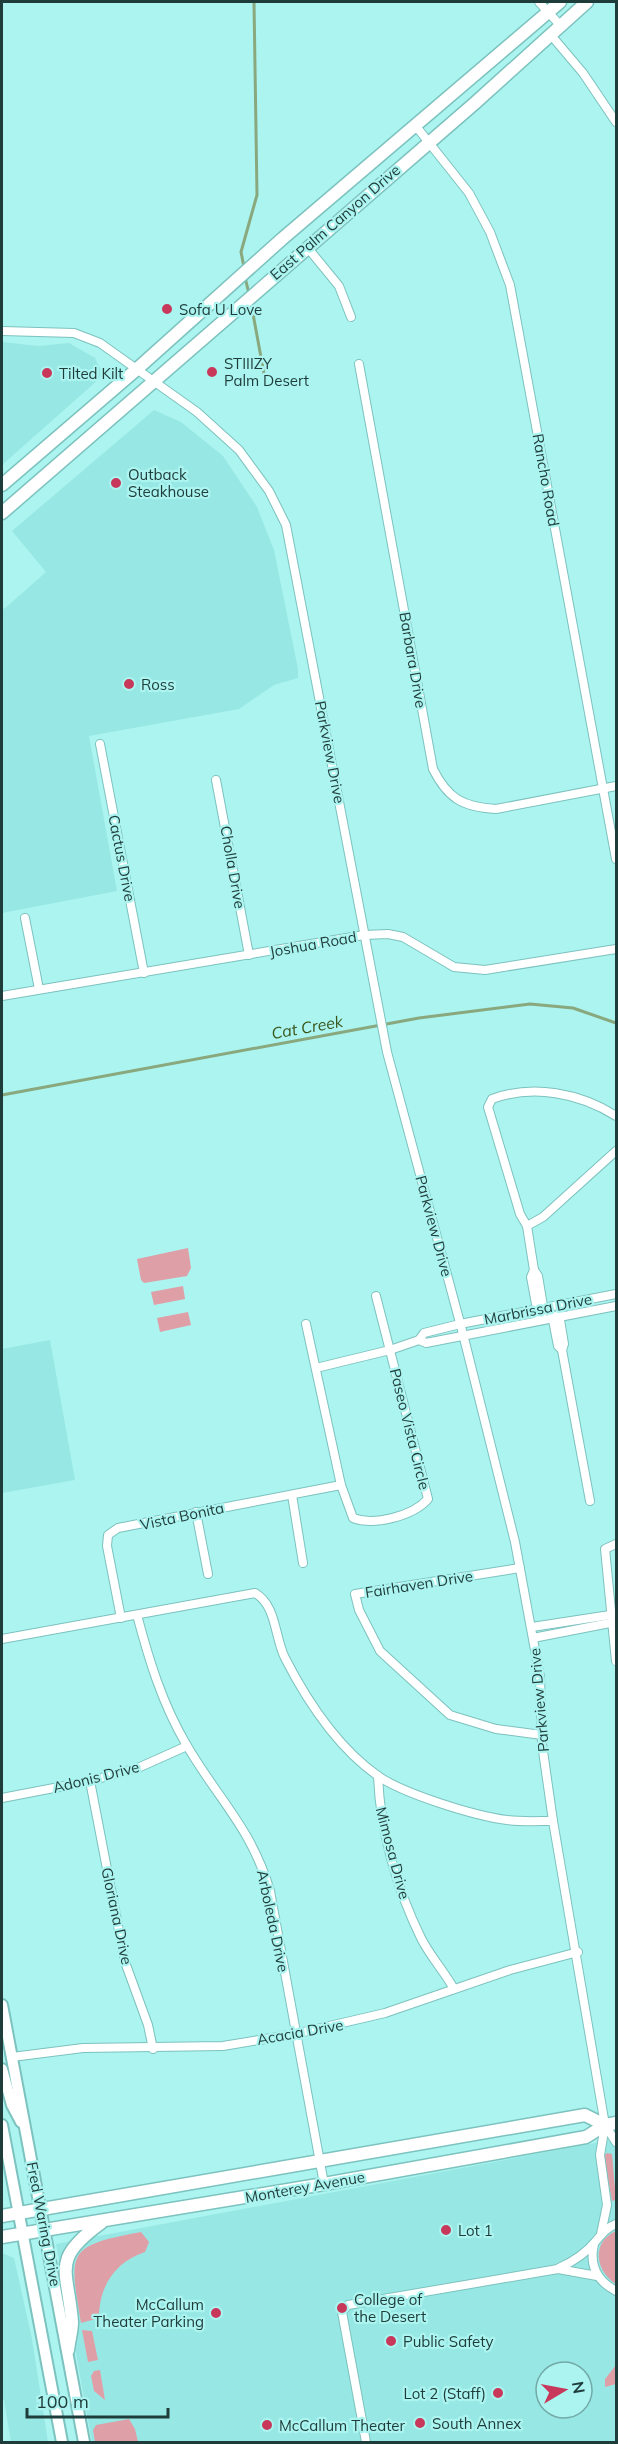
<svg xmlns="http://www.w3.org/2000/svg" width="618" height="2444" font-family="Mulish,sans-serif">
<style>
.built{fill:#97e8e4;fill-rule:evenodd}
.green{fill:#df9fa7}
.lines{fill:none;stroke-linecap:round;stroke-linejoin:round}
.stream{stroke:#89a87e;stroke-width:3}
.minor-casing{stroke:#7cc2be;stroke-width:10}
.secondary-casing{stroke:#7cc2be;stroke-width:14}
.primary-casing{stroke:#7cc2be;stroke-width:15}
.minor{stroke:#fff;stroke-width:8}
.secondary{stroke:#fff;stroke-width:10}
.primary{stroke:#fff;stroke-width:12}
.poi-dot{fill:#c8385b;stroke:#acf4f0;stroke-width:2}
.labels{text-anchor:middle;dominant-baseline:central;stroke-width:4.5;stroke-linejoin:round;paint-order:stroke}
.street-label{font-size:15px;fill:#1e3c3a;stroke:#acf4f0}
.poi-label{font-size:15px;fill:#1e3c3a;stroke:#acf4f0;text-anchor:start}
.water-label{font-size:16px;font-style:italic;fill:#385418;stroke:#acf4f0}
</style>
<rect width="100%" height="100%" fill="#acf4f0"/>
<g class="built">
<path d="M2,342L38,346L69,343L95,358L102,372L99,379L2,465Z"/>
<path d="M154,410L181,422L223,456L257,507L274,550L298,669V678L274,685L239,709L89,736L117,891L2,913V606L4,609L46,572L12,531Z"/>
<path d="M50,1340L75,1480L2,1493V1349Z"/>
<path d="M616,2139V2442H92L56,2244ZM546,2372H582V2408H546Z"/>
<path d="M2,2253L14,2258L32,2339L48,2442H11L4,2400H2Z"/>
</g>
<g class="green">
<path d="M188,1248L191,1268L187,1276L144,1283L141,1280L137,1259Z"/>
<path d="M183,1286L185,1299L154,1305L151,1292Z"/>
<path d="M188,1312L191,1325L160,1332L157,1318Z"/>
<path d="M607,2153L612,2154L616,2200L612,2201L604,2156Z"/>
<path d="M616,2231V2284C595,2271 591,2242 616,2231Z"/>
<path d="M141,2232L149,2242L145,2252C115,2262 99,2286 99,2318L81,2323C69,2251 66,2246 141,2232Z"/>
<path d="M82,2330L92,2331L98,2360L88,2362Z"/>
<path d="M616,2365V2384L605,2387V2379Z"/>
<path d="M100,2370L105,2400L94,2391L91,2376L94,2371Z"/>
<path d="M129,2419L135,2429L138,2442H95L93,2430L96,2425Z"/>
</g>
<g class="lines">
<g class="stream">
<path d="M244,267L241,252L257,195L254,2"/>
<path d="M245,277L249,294"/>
<path d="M251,303L265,379"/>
<path d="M2,1095L419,1018L530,1004L573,1008L616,1023"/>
</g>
<g class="minor-casing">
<g id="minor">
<path d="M539,2L560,25"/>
<path d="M550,34L583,73L616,122"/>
<path d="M415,125L469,193L490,232L510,285L616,859"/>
<path d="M307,247L339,286L351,317"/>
<path d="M2,331L74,333L100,343L197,412L239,450L269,491L286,525L387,1052L463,1334L515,1542L540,1677L542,1744L553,1821L605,2125L600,2155L607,2205L601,2234"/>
<path d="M359,364L433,769C448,799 463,807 496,809L616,786"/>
<path d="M100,744L144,973"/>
<path d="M216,780L249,955"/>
<path d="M25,918L39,989"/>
<path d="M2,996L364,935L388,934L403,937L454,967L485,970L616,949"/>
<path d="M527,1226L543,1217L616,1151"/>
<path d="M534,1270L538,1276L544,1312"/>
<path d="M559,1314L564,1344L562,1350L590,1501"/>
<path d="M552,1315L558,1346L562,1350"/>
<path d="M539,1320L531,1277L534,1270L527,1226L520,1214L488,1107L492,1099C533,1084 580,1093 616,1116"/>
<path d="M306,1324L341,1485L353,1518C374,1526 413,1516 428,1499L376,1296"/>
<path d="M419,1340L426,1343L616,1306"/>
<path d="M316,1368L390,1350L419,1340L424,1333L460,1324L616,1294"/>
<path d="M292,1495L303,1563"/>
<path d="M196,1512L208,1574"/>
<path d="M616,1544L605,1549L616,1661"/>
<path d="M520,1568L355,1594L359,1610L380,1651L450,1715L496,1729L542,1735"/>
<path d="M137,1615C149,1660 162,1703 186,1744C217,1798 251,1827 270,1891L324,2184"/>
<path d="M121,1618L107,1546L108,1535L118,1528L341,1485"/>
<path d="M532,1627L610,1615"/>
<path d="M533,1638L610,1623"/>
<path d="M2,1639L255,1593C277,1606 274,1636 285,1658C307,1701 337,1747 378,1776C404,1794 475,1816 507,1820C522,1822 538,1821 553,1821"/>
<path d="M378,1776C380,1831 397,1889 421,1938C430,1956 444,1971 454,1989"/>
<path d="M90,1781L125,1962L148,2025L153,2049"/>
<path d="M2,1798L90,1781L140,1767L187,1746"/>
<path d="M12,2057L83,2048L223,2046L295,2034L385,2013L510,1970L578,1952"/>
<path d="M605,2125L616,2142"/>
<path d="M594,2244C589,2266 597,2281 616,2291"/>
<path d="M559,2268C572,2262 586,2253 595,2242C602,2234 606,2228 616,2224"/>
<path d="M366,2442L342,2312L348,2305L558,2269L597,2276"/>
</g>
</g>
<g class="secondary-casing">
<g id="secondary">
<path d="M2,2005L84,2442"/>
<path d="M2,2069L12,2105L21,2122"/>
<path d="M2,2125L62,2442"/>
</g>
</g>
<g class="primary-casing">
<g id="primary">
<path d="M2,485L137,369L282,239L560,2"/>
<path d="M2,513L475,103L587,2"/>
<path d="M2,2216L585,2115L605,2125"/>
<path d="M2,2237L324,2184L586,2137L605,2125L616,2123"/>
<path d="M68,2350C69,2341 72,2331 72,2322C68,2269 50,2260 101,2223"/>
</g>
</g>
<use href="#minor" class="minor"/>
<use href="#secondary" class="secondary"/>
<use href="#primary" class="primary"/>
</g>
<g class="poi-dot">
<circle cx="167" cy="309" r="6"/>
<circle cx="212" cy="372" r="6"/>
<circle cx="47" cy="373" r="6"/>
<circle cx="116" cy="483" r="6"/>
<circle cx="129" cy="684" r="6"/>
<circle cx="446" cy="2230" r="6"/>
<circle cx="342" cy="2308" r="6"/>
<circle cx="216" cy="2313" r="6"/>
<circle cx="391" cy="2341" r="6"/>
<circle cx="498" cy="2393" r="6"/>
<circle cx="420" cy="2423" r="6"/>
<circle cx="267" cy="2425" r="6"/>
</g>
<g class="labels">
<g class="street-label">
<text transform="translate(335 222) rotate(-41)">East Palm Canyon Drive</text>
<text transform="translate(546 480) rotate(80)">Rancho Road</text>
<text transform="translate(413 660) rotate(80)">Barbara Drive</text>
<text transform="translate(330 752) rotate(79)">Parkview Drive</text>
<text transform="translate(122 858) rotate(79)">Cactus Drive</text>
<text transform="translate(233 867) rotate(80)">Cholla Drive</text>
<text transform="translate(313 944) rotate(-10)">Joshua Road</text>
<text transform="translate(434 1226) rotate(75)">Parkview Drive</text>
<text transform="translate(538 1309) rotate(-11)">Marbrissa Drive</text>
<text transform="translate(410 1429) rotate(76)">Paseo Vista Circle</text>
<text transform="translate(182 1516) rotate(-12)">Vista Bonita</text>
<text transform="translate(419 1584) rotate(-9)">Fairhaven Drive</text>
<text transform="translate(539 1700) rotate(-95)">Parkview Drive</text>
<text transform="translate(96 1777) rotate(-14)">Adonis Drive</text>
<text transform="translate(393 1853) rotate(75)">Mimosa Drive</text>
<text transform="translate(117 1916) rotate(78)">Gloriana Drive</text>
<text transform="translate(273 1921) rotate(78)">Arboleda Drive</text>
<text transform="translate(300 2032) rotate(-10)">Acacia Drive</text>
<text transform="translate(305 2187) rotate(-10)">Monterey Avenue</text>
<text transform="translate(44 2224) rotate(79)">Fred Waring Drive</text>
</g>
<g class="poi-label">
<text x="179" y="309">Sofa U Love</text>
<text x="224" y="363">STIIIZY<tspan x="224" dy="17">Palm Desert</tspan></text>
<text x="59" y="373">Tilted Kilt</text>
<text x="128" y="474">Outback<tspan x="128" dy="17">Steakhouse</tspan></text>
<text x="141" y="684">Ross</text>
<text x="458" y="2230">Lot 1</text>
<text x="354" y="2299">College of<tspan x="354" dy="17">the Desert</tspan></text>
<text x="204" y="2304" text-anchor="end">McCallum<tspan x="204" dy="17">Theater Parking</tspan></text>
<text x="403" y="2341">Public Safety</text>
<text x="486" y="2393" text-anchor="end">Lot 2 (Staff)</text>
<text x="432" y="2423">South Annex</text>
<text x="279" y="2425">McCallum Theater</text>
</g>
<g class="water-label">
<text transform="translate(307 1027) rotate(-10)">Cat Creek</text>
</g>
</g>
<rect width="618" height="2444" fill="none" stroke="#1e3c3a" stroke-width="6"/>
<g transform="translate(564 2390) rotate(80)"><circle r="28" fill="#acf4f0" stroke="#73aaa7" stroke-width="1.5"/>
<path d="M0-4.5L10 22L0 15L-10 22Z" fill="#c8385b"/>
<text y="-9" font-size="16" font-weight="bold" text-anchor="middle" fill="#1e3c3a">N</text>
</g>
<path d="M27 2408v9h141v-9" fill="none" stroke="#1e3c3a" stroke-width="3"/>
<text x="36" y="2408" font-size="18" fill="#1e3c3a" stroke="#acf4f0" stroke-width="4.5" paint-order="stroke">100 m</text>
</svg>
